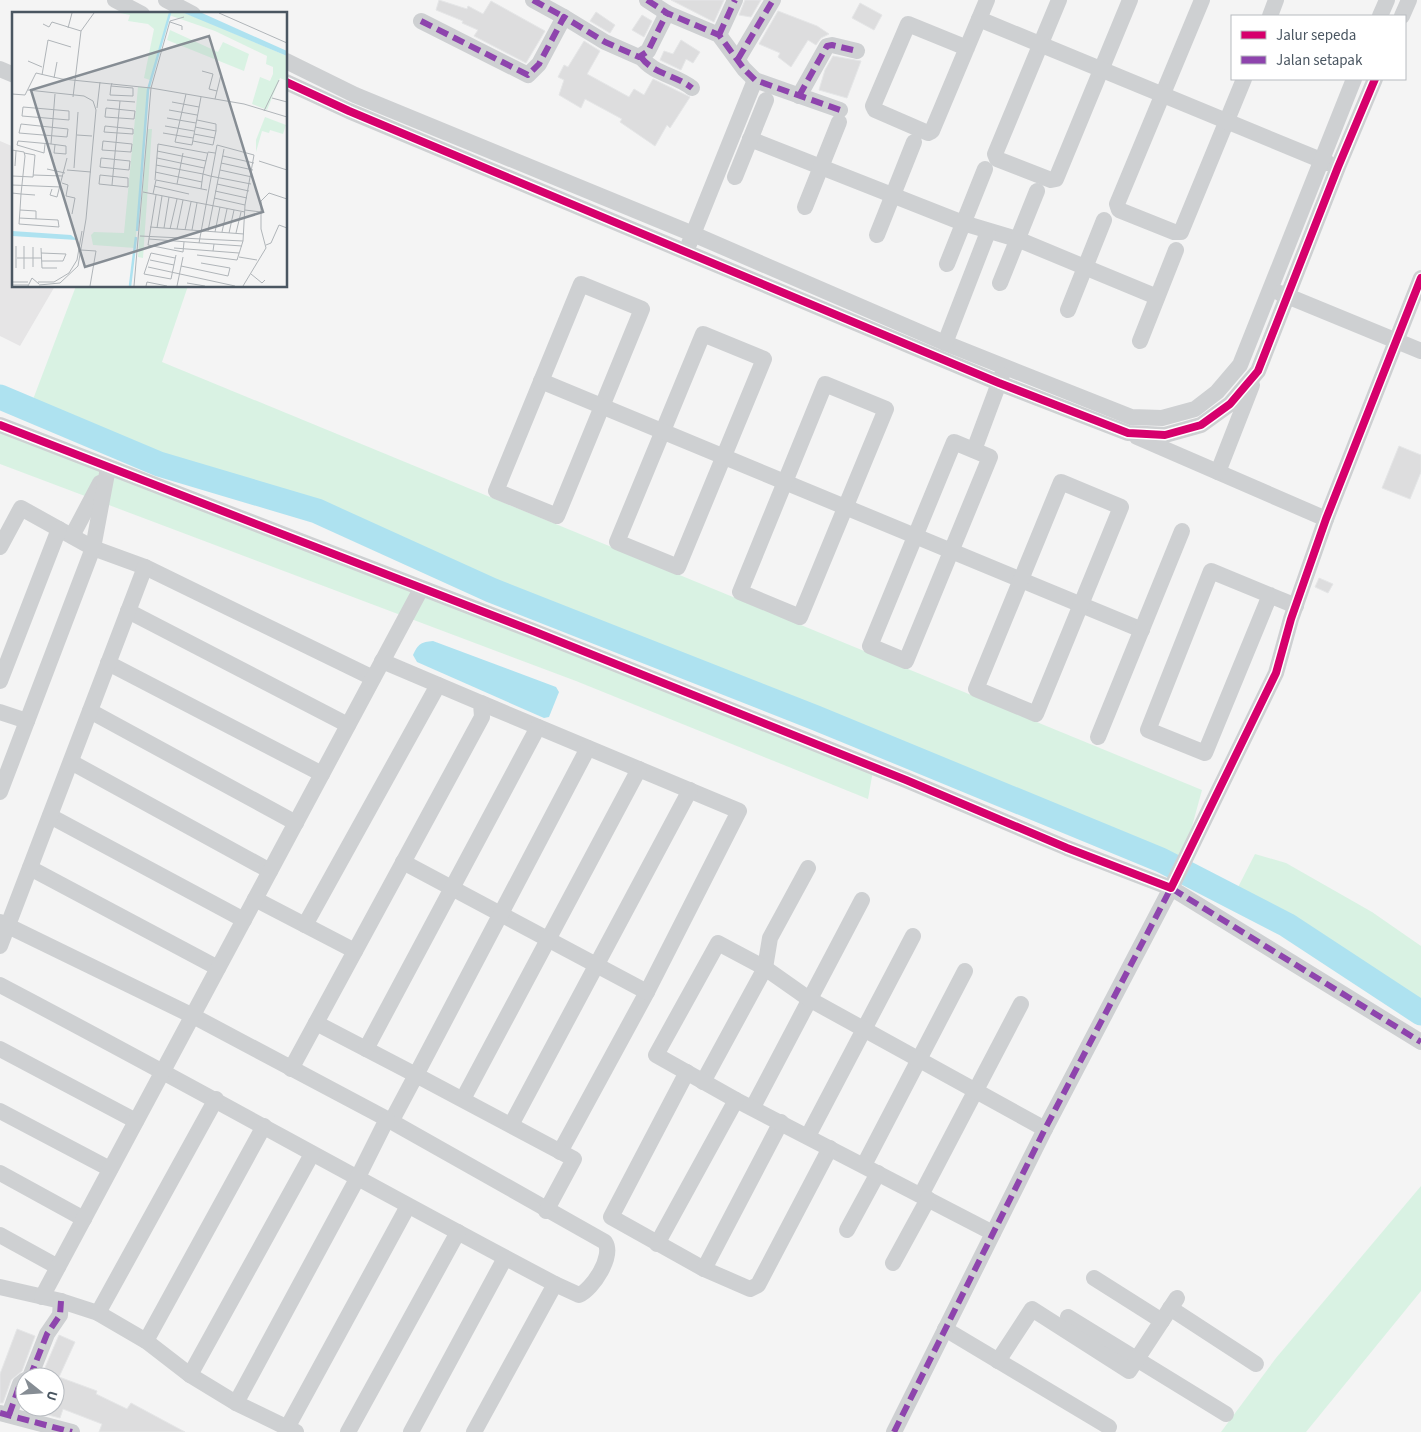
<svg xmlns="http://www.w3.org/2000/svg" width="1421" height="1432" font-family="'Source Sans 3',sans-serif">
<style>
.education{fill:#e6e5e6}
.green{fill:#d9f2e3}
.water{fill:#aee2f0}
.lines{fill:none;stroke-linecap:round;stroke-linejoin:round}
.river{stroke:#aee2f0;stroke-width:25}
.building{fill:#ddddde;stroke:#e5e6e7}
.minor{stroke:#ced0d2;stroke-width:16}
.quiet{stroke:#8e44ad;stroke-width:6;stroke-dasharray:12 6;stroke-linecap:butt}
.cycleway-casing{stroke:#fff;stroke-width:11}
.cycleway{stroke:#d6006c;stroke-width:8}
.inset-river{fill:none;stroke:#aee2f0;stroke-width:2.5}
.inset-road{fill:none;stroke:#b0b5b9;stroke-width:1}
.view{fill:#868d94;fill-opacity:0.15;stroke:#868d94;stroke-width:2.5}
.inset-edge{fill:none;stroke:#4a5661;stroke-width:2.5}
</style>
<rect width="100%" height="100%" fill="#f4f4f4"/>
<path class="education" d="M0,141L14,147V286H55L20,346L0,336Z"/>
<g class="green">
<path d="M76,286H188L162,362L1202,790L1180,870L1161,860L874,742L491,590L312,510L159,464L29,410Z"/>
<path d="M0,424L874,765L868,799L576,681L0,464Z"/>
<path d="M1255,854L1286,863L1372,912L1421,946V1013L1287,925L1233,897Z"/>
<path d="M1421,1186V1291L1306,1432H1221L1276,1358Z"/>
</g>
<path class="water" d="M433,641L556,687L559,692L549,717L544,718L417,662L413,655C418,644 421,642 433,641Z"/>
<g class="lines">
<path class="river" d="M0,397L159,464L317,511L491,590L816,718L1161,860L1287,925L1421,1013"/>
</g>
<g class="building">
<path d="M439,0L467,9L468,6L483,14L491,1L545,31L526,63L474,36L478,30L462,23L463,21L436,10Z"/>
<path d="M671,0H724L714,22Z"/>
<path d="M745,0H761L751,17L739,15Z"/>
<path d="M860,3L882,15L874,30L852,18Z"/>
<path d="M778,11L817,26L829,34L821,38L816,45L808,40L791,67L778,57L780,53L759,44Z"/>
<path d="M596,12L615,25L610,33L590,21Z"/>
<path d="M642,15L652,21L644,37L632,30Z"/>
<path d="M681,40L700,52L693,63L686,59L681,70L660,60L664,51L673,54Z"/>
<path d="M584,41L600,51L587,74L629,97L634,89L644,95L653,79L690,97L670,128L667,125L655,146L620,122L622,119L585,99L581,108L559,95L564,80L558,77L564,65L568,67Z"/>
<path d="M833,56L861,61L847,98L819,90L825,70Z"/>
<path d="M1399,446L1421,455V472L1410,499L1382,488Z"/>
<path d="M1319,578L1333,584L1328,593L1315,587Z"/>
<path d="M17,1329L35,1336L22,1371L11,1380L3,1403H0V1374Z"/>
<path d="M59,1335L75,1342L59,1377L97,1391L96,1394L127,1409L131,1403L185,1432H99L102,1424L63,1409L60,1418L22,1408L25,1400V1407H56L55,1377H41Z"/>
</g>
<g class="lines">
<g class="minor">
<path d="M115,0L142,14"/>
<path d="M166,0L193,14"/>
<path d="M533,0L564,17"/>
<path d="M647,0L667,13L719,35L744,69L755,80L840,110"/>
<path d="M1059,0L995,154L997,159L1051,180L1056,179L1130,0"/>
<path d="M1202,0L1117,204L1119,210L1174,232H1181L1244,79"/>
<path d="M1270,16L1276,0"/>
<path d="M1380,16L1387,0"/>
<path d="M1402,16L1409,0"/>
<path d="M979,19L1328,163"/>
<path d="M421,21L528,75L539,64L564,17L605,42L639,57L648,51L667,13"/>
<path d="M719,35L735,0"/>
<path d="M967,48L908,24L873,106L875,110L928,133L932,131L987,0"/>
<path d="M641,57C653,74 676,75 692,88"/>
<path d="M738,59L773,0"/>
<path d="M286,61L355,95L693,234L945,343L1131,417L1162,418L1195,409L1217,392L1240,365L1354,79"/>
<path d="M0,69L14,75"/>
<path d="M286,82L349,111L999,383L1128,433L1165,435L1201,425L1230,404L1258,371L1338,167L1375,79"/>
<path d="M799,96L827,46L832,45L857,51"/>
<path d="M750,139L963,223L1017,239L1157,297"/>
<path d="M735,177L766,100"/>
<path d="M805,207L839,122"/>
<path d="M877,235L914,142"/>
<path d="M689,244L755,80"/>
<path d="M947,264L985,169"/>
<path d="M1000,283L1037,191"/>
<path d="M581,284L642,309L557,516L496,491Z"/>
<path d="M1280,293L1421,351"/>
<path d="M1068,310L1104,220"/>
<path d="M703,334L764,359L678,567L617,542Z"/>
<path d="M1140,341L1176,250"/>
<path d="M945,343L988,232"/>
<path d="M541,381L1142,630"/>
<path d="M825,384L886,409L800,617L740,592Z"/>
<path d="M0,425L533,631L906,780L1067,848L1171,888L1276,673L1291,619L1326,519L1421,278"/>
<path d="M1137,437L1326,519"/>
<path d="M954,442L990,457L906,661L870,646Z"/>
<path d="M974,450L1002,375"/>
<path d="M1218,472L1252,385"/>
<path d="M1061,482L1121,507L1036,714L976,689Z"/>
<path d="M72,536L100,483"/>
<path d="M0,547L21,508L93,548L145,567L373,678"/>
<path d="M1270,595L1205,753L1148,730L1211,571L1296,606"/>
<path d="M128,611L348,725"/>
<path d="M108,663L322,774"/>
<path d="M0,681L59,529"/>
<path d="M481,703L739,811L647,992L560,1152"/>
<path d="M90,711L296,823"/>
<path d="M0,712L27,721"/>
<path d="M1098,737L1182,531"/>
<path d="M71,762L270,871"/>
<path d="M0,792L93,548L108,468"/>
<path d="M50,816L244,920"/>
<path d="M403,862L647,992"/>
<path d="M30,868L218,968"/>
<path d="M255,899L355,951"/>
<path d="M0,922L193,1016L387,1119L605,1242C614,1256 593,1289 579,1295L555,1284L474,1432"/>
<path d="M305,925L438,685"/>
<path d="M0,946L145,567"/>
<path d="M0,985C187,1083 369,1186 555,1284"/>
<path d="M316,1023L416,1075L588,748"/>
<path d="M0,1049L136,1121"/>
<path d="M366,1049L538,727"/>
<path d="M291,1069L482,717L481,703L382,661"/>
<path d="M687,1072L611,1217L704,1269"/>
<path d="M703,1082L765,968L770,938L808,868"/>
<path d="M463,1099L639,769"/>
<path d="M753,1107L862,900"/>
<path d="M0,1111L110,1169"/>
<path d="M391,1122L416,1075L574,1159L546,1211"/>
<path d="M781,1122L704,1269L750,1289L758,1285L830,1148"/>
<path d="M511,1125L690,790"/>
<path d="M808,1136L913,936"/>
<path d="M864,1165L965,971"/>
<path d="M0,1173L84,1219"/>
<path d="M921,1195L1021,1004"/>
<path d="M847,1230L878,1173"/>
<path d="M993,1233L736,1100L656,1055L718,943L765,968L809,999L1045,1129"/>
<path d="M0,1235L58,1267"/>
<path d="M657,1244L736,1100"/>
<path d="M893,1263L928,1199"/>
<path d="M1094,1278L1162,1321"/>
<path d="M0,1287L61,1301L98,1313L146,1341L190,1375L236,1403L296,1432"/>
<path d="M42,1297L421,589"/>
<path d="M1170,1308L1256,1364"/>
<path d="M98,1313L216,1099"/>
<path d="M1068,1317L1226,1414"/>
<path d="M945,1329L1109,1427"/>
<path d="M146,1341L264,1126"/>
<path d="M998,1361L1032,1309L1129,1371L1177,1298"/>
<path d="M190,1375L312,1154"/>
<path d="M30,1377L47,1334L60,1315L61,1301"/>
<path d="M236,1403L357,1179L387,1119"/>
<path d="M0,1413L72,1432"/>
<path d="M9,1415L20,1384L25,1380"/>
<path d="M287,1428L408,1206"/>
<path d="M348,1432L458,1232"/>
<path d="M411,1432L505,1258"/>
<path d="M894,1432L1045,1129L1171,888L1421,1042"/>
</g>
<g class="quiet">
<path d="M533,0L564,17"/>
<path d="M647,0L667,13L719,35L744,69L755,80L840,110"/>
<path d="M421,21L528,75L539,64L564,17L605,42L639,57L648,51L667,13"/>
<path d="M719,35L735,0"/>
<path d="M641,57C653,74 676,75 692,88"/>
<path d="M738,59L773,0"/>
<path d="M799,96L827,46L832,45L857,51"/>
<path d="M30,1377L47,1334L60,1315L61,1301"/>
<path d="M0,1413L72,1432"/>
<path d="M9,1415L20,1384L25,1380"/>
<path d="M894,1432L1045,1129L1171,888L1421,1042"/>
</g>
<g class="cycleway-casing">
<g id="cycleway">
<path d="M286,82L349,111L999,383L1128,433L1165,435L1201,425L1230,404L1258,371L1338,167L1375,79"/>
<path d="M0,425L533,631L906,780L1067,848L1171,888L1276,673L1291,619L1326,519L1421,278"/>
</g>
</g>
<use href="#cycleway" class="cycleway"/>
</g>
<g transform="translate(12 12)">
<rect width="275" height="275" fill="#f4f4f4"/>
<path d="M108,1H172L186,6L275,44V69L268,66L255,98L240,92L248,65L258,69L261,62V55L254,52L255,44L203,19L157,3L138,68L132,66L142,17L136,12L116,9L118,3ZM158,18L206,40L211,30L237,42L232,59L155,28ZM126,75H137L123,236L81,233L79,223L82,220L112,221ZM253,105L274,113L271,122L258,118L257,121L250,119L244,140V128ZM135,117H140L131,246L126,245Z" fill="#d9f2e3"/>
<path d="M172,1H190L275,39V44ZM0,219L59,223L65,228L0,224Z" fill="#aee2f0"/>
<path class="inset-river" d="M125,219L136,78L158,1M118,274L124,225"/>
<path class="inset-road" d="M207,1L275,31M172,5L158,9L139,76L232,92L275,105M158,10L170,14V18M31,12L37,15L40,10L69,19M56,16L60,1M16,49L30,55M190,59L201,62L197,77L205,79M30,63L36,28L59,35M42,66L45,50M99,74L121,76V84L98,83L99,74L100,71M16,78L72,84L81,89L84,98L74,207L66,254L48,271L27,273M0,82L13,83L24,61L50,67L139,76L122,274M174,82L163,130L180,133L189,85M61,85L69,19L82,1M260,86L275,90M203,87L209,63M95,88L123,90M160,90L187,95M11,95L57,99V108L10,104ZM85,96L88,70M94,96L123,99L122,107L93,105ZM157,98L185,103M252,99L267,68M155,106L184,111M9,112L56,117L55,125L7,121ZM93,114L121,117V122L92,120ZM153,114L182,119M183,115L204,119V112L185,108M151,121L181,126M182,122L203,126M65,123L80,124M6,129L39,132L54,134V142L42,141L43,133M6,129L5,133L32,141L33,132M91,129L120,132L119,140L90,138ZM181,129L201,133L204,119M39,132L43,82M0,138L12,140L13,144L9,182L0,181M145,139L194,149M211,144L242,151M89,146L118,149L117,158L88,155ZM145,146L192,156M247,149L275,158M209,151L241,158M144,153L191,162L189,177M3,154L4,139M62,156L66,100M35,157L53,161M55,158L79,160M208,158L240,165M143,160L190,170M21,163L51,164M88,163L116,166V175L87,172ZM0,164L21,165L23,143L12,141M198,164L239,172M198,164L191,162L196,140L203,141M143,168L146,132L195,141M50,171L56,173L54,184L63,186L60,202M165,172L171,141M205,172L237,179M0,173L49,175M100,173L108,89M142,174L177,182M40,177L38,183L45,185L55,146M203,179L235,186M131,180L233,200M141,182L144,168L195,178M144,183L136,233L171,240L172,230M202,186L233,193M8,198L24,199V207M233,198L249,200M7,206L46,208L47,215L7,212L8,198L9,182L23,183M138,215L232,222M145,216L150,184M152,216L157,185M158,217L165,187M165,217L171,188M173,218L179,190M180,218L185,191M196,219L212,137M203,220L208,195M210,220L215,197M217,221L222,198M224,221L229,200M128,224L231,229M137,227L202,232L201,239M202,232L230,234M254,233L259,231L267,213L275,216M4,234V256M12,234V257M21,235V255M29,236L30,256H45M162,236L227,241M69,238L84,239L78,274M29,241L54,242L51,249H30M185,243L225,248L231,229L233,193L242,143L205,133L187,231M227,245L245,248M5,246H30M163,246L139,241L132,262L159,267L164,243M138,248L162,253M169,254L216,264L218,256L189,251M136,255L223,274M239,262L250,271L253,268M0,270H16M26,270H42L57,261L65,248L70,219M175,271L193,274M0,273H16M16,274L20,266L27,272M134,274L135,270L155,274M165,274L171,245M231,274L254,236L249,217V189L257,181L275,187"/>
<path class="view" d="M197,24L251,200L73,255L19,78Z"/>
<rect width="275" height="275" class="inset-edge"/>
</g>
<rect x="1231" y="15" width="175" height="65" fill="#ffffff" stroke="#b7bbc0"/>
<rect x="1241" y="31" width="25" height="8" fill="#d6006c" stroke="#b7bbc0"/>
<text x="1276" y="40" font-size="15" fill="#4a5661">Jalur sepeda</text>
<rect x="1241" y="56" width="25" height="8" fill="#8e44ad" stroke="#b7bbc0"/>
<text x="1276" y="65" font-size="15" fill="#4a5661">Jalan setapak</text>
<g transform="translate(40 1392) rotate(107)"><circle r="24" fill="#ffffff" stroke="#b7bbc0"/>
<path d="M0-4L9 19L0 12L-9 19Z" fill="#868d94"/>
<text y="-8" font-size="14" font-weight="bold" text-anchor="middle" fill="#4a5661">U</text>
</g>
</svg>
